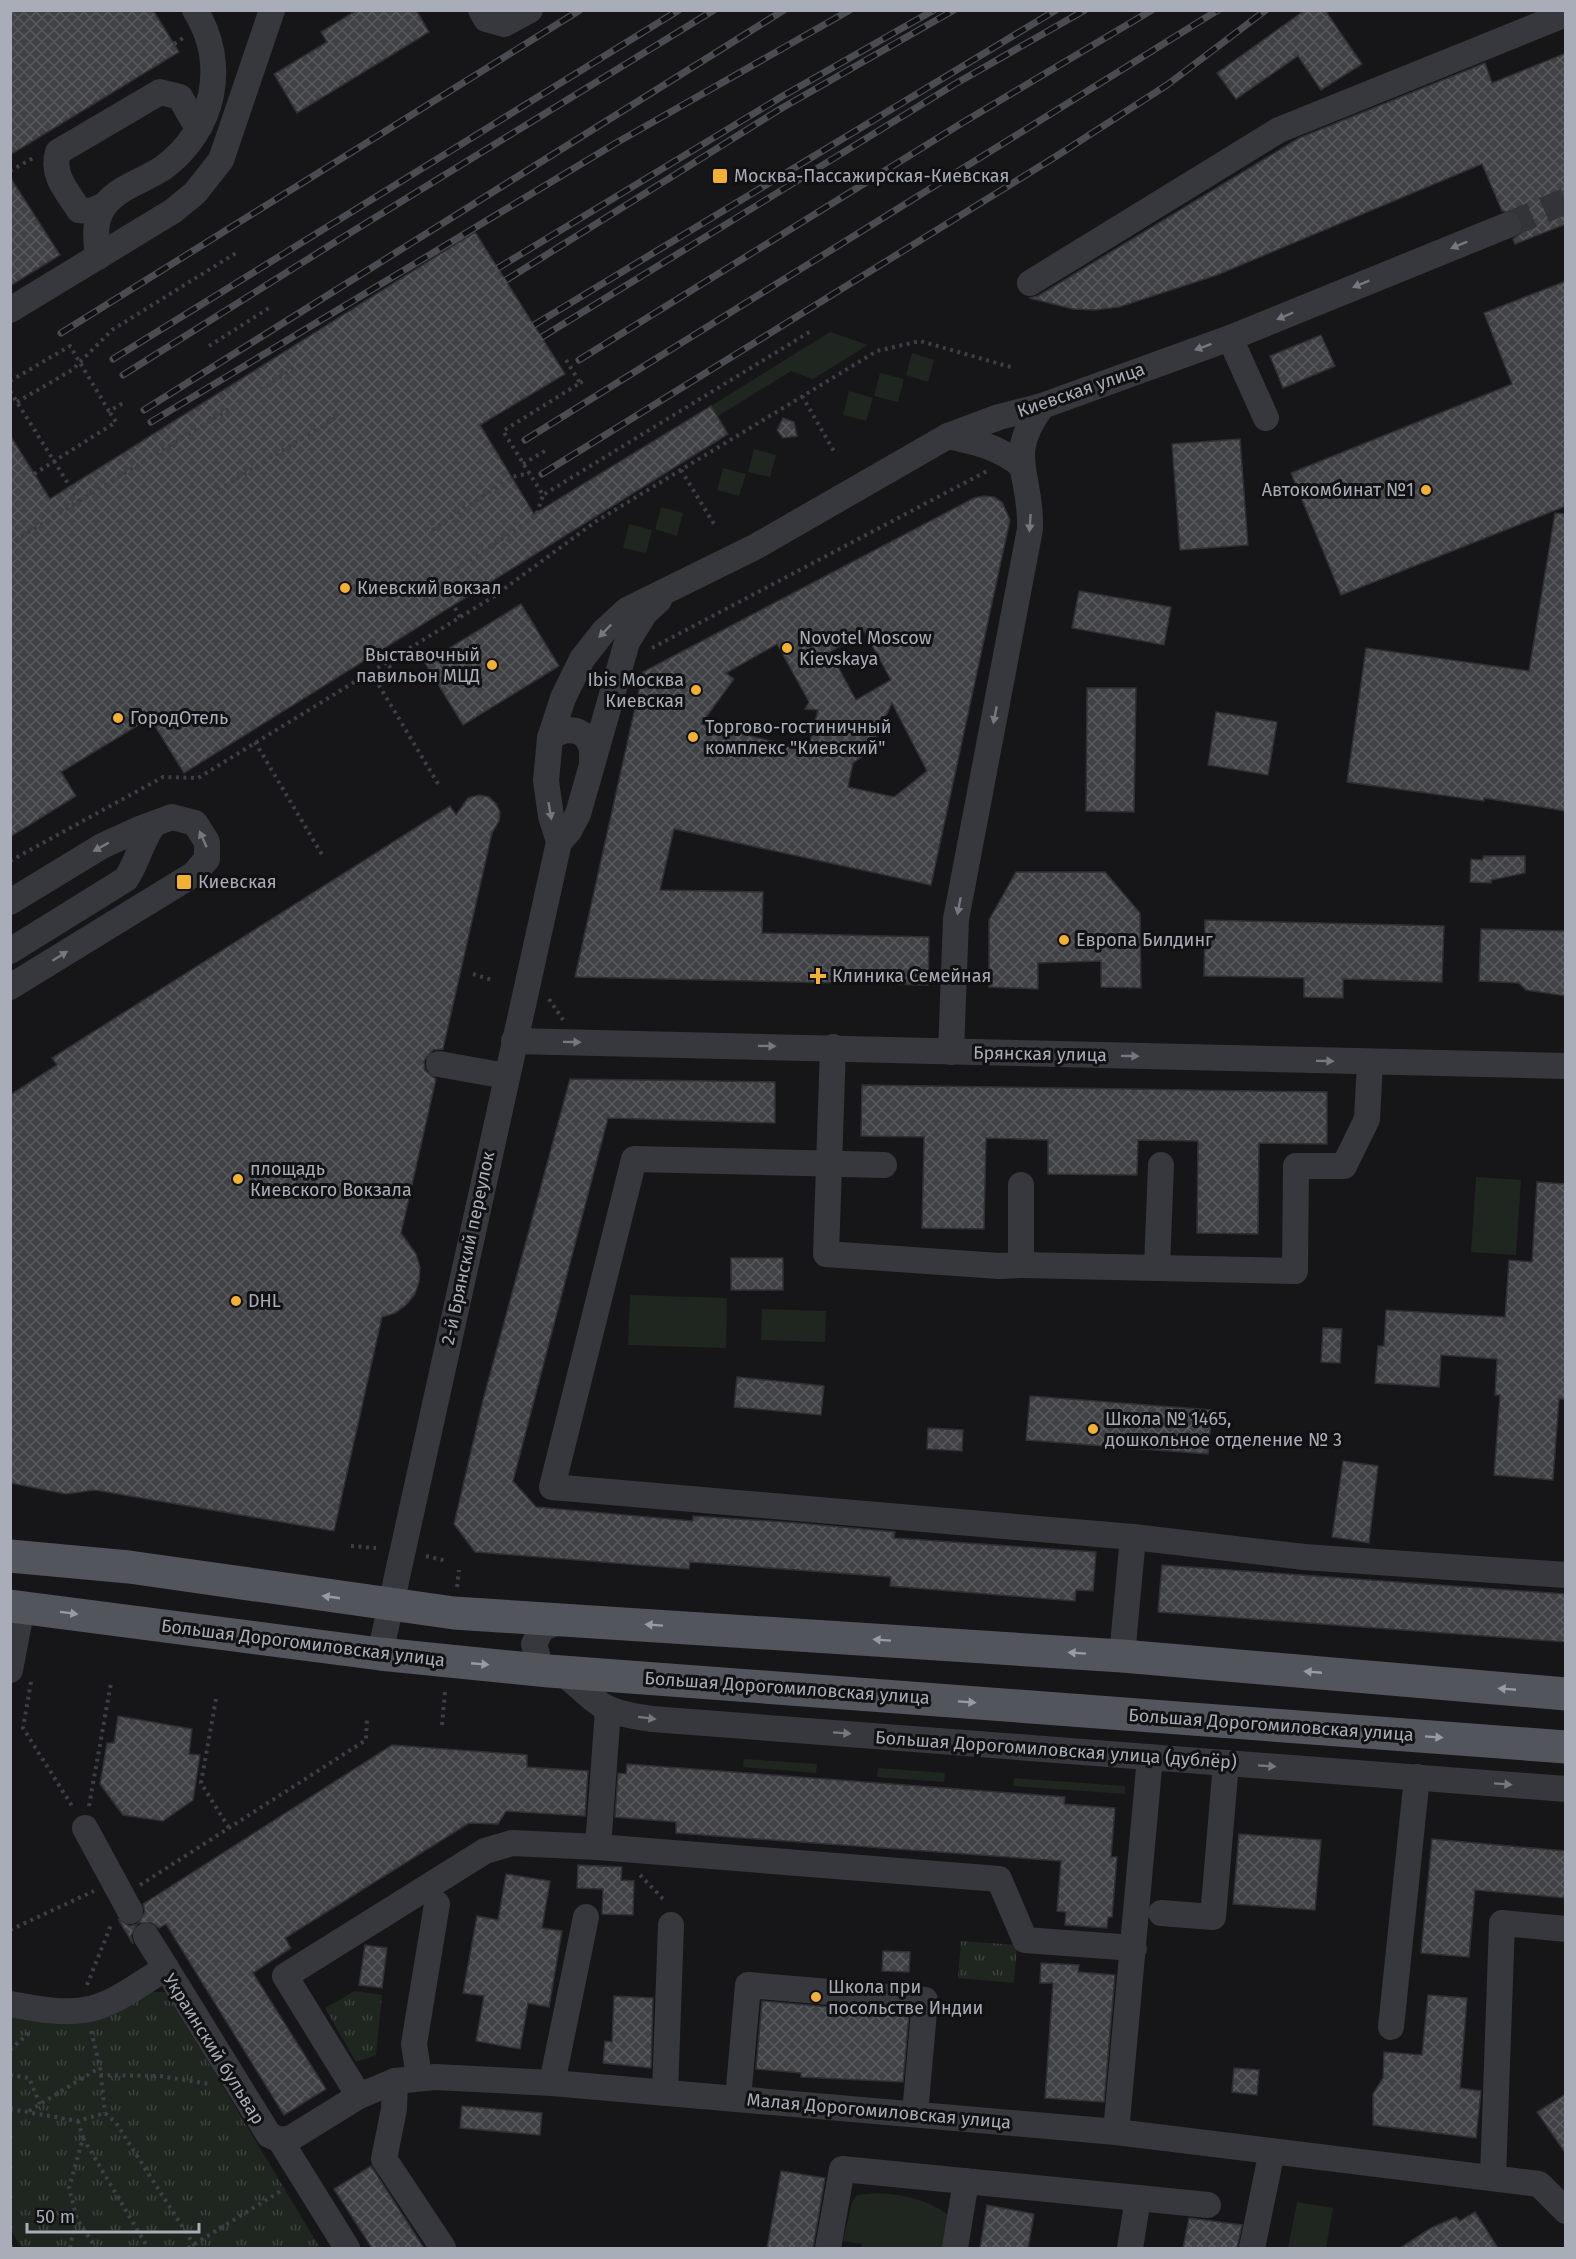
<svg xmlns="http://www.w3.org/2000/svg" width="1576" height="2259" font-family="'Fira Sans',sans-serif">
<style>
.grass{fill:#1e261f}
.park{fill:url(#park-tufts)}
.building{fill:url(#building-cross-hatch);stroke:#303034;stroke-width:1.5;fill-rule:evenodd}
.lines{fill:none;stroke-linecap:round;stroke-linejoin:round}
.minor-tunnel{stroke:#333438;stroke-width:26;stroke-dasharray:26 13;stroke-linecap:butt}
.path{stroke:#3d3f44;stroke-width:4;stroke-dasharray:3 4.5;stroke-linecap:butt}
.minor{stroke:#37383d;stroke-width:26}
.major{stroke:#53555c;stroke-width:33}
.rail-casing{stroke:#4a4c52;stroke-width:7}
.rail{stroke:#111113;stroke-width:4.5;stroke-dasharray:14;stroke-linecap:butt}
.oneway{fill:#757881}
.oneway2{fill:#979ba6}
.poi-dot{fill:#f2b134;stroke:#111113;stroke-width:2}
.labels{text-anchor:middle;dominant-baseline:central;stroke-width:6;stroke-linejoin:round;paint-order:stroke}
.poi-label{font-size:18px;fill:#a8adb8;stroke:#111113;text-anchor:start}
.street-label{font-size:18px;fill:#a8adb8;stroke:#111113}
</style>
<defs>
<pattern id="park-tufts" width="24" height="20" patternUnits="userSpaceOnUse" patternTransform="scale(1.5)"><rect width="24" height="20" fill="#1e261f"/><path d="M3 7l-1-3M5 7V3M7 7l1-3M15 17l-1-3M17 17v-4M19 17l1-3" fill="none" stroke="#3c433d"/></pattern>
<pattern id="building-cross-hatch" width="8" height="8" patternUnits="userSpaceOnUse" patternTransform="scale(1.5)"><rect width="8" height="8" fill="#404145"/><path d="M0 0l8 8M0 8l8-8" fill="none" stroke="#595a5e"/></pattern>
</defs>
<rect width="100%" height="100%" fill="#161618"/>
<g class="grass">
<path d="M830,332L868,345L813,379L791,371L718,416L711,406Z"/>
<path d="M912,353L934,360L928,382L906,375Z"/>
<path d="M880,373L904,379L898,402L874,396Z"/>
<path d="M849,391L873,398L866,421L843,415Z"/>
<path d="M754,449L776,455L770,477L748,472Z"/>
<path d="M723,468L746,474L739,496L717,490Z"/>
<path d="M661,507L683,513L677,536L655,529Z"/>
<path d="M629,524L652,530L646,553L623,548Z"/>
<path d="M1476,1177L1521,1180L1516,1255L1471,1252Z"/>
<path d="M630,1295L727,1298L726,1348L628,1345Z"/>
<path d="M762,1309L826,1311L825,1342L761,1340Z"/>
<path d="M744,1759L817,1764L816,1773L743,1767Z"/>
<path d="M878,1768L945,1773L944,1782L877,1777Z"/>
<path d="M1014,1778L1125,1786V1794L1013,1786Z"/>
<path d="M857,2195C885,2190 927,2197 948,2215L945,2248H861L862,2244L843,2241L852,2202Z"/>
<path d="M1297,2202L1333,2208L1326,2248H1288Z"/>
</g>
<g class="park">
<path d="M961,1941L1017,1945L1014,1983L958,1978Z"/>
<path d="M355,1991L382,1995L376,2055L356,2062L325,2008Z"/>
<path d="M146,1992H166L320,2248H22L10,2229V2014Z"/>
</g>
<g class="building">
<path d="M10,10H153L179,52L10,155Z"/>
<path d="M357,10H416L429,32L297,113L274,74L327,42L321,32Z"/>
<path d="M1305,10H1325L1362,64L1321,90L1298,56L1236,99L1217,73Z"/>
<path d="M1566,53V224L1515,244L1513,239L1520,234L1522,220L1517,213L1502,211L1482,164L1217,275L1119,307L1094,310L1073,309L1029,298L1038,296L1299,138L1485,63L1492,83Z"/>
<path d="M10,177L60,255L10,286Z"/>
<path d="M475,232L565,374L480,425L534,514L711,406L728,434L184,773L150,718L61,772L76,796L10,837V435L50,499Z"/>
<path d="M1566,281V506L1341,595L1291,473L1512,384L1484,313Z"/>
<path d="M1321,335L1335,366L1283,388L1270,356Z"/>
<path d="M783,418L794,422L797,436L783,438L777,430Z"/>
<path d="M1240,439L1248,545L1180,550L1172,444Z"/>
<path d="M984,496L994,497L1002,502L1010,520L931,885L674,829L660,890L763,892L762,933L929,937L928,985L575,977L643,672L974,498ZM864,631L891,680L856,700L830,652ZM777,644L809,702L805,709L818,710L808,750L701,724L734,679L726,673ZM892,703L927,771L894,797L848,787L853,763L870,751Z"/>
<path d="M1555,513L1566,514V811L1484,798V801L1347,782L1366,648L1529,671Z"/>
<path d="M1079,591L1171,607L1164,645L1072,628Z"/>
<path d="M521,604L559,666L463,725L425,663Z"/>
<path d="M1087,688H1136L1134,812L1086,811Z"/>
<path d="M1216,712L1277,722L1268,775L1208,765Z"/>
<path d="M479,795L489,797L496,804L500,812L499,821L492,833L443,1049L433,1050L424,1061L425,1070L436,1079L401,1233L416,1254L420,1267L419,1282L415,1294L406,1305L395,1313L382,1317L334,1531L95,1490L66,1494L10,1483V1095L57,1065L52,1058L450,806L456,815L468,798Z"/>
<path d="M1484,856H1525V873L1491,880V883L1470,882L1471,859L1482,860Z"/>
<path d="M1016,872H1105L1140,913L1141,988L1101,987V961L1038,963V989L989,987V920Z"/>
<path d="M1205,920L1444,926L1442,982L1343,979V998L1304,997V978L1204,976Z"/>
<path d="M1481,929L1566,931V996L1526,990L1519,983L1479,981Z"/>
<path d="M570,1079L775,1082V1123L608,1118L513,1481L536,1507L693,1521V1516L798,1523L895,1532L894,1538L1096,1552L1093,1591L1076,1590L1075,1601L890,1586L891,1577L690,1562L689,1569L475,1552L454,1524L483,1400Z"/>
<path d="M862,1085L1327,1092V1144L1259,1143L1258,1234L1197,1233L1198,1141L1138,1140L1137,1175L1048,1174V1140L986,1138L984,1229L922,1228L924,1137L861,1136Z"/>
<path d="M1537,1182L1566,1184V1399H1559L1553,1480L1494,1475L1500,1395H1495L1497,1359L1441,1355L1439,1387L1375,1383L1378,1346H1384L1386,1310L1505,1317L1509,1260L1532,1262Z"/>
<rect x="731" y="1258" width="52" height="32"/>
<path d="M1323,1328L1342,1329L1340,1363L1321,1362Z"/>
<path d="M737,1377L824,1386L821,1415L734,1407Z"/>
<path d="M1030,1396L1212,1410L1208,1454L1026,1440Z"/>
<path d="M928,1428L963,1430L962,1451L927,1449Z"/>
<path d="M1343,1461L1378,1466L1369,1543L1332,1537Z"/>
<path d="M1162,1565L1566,1594V1642L1158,1612Z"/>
<path d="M118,1716L192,1729L189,1754L200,1755L193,1800L163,1821L123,1815L100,1784L107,1743H114Z"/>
<path d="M392,1745L527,1755V1767L588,1771L585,1816L506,1811L498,1824L469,1823L285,1938L291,1948L253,1973L326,2089L284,2115L166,1924L159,1928L152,1923H138L145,1912L143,1904Z"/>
<path d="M627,1764L1065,1797L1064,1804L1115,1808L1111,1857H1117L1112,1917H1108L1107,1928L1065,1925L1066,1912L1057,1911L1061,1861L676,1833V1822L615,1817L618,1773L626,1774Z"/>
<path d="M1239,1834L1321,1840L1315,1910L1233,1904Z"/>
<path d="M1432,1839L1566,1851V1898L1475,1890L1469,1957L1421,1953Z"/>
<path d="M578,1865L622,1867L621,1880L634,1881L633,1915L602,1914L603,1889L577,1888Z"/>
<path d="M506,1874L550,1881L542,1928L562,1931L549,2007L528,2003L520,2049L476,2041L484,1996L463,1993L477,1916L498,1920Z"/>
<path d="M118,1919L129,1926L137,1924L131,1936L133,1944Z"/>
<path d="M365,1945L387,1948L382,1988L359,1985Z"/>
<path d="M883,1951L910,1952L909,1972L882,1971Z"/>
<path d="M1041,1963L1079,1965L1078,1972L1115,1975L1104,2102L1045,2098L1053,1983H1040Z"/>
<path d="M1428,1995L1467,1998L1460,2088L1481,2091L1476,2138L1373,2125V2094L1383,2078L1384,2052L1422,2055Z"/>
<path d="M614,1996L653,1998L651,2068L603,2063L605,2041L612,2042Z"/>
<path d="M762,2001L909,2014L903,2082L801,2077V2073L756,2069Z"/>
<path d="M1234,2068L1259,2070L1257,2095L1232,2092Z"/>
<path d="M1566,2094V2154L1537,2112Z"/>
<path d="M462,2106L542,2113L540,2135L460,2128Z"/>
<path d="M371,2166L424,2248H372L334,2189Z"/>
<path d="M781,2171L825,2178L813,2248H767Z"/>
<path d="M987,2205L1034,2214L1028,2248H980Z"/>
<path d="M1475,2212L1498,2248H1400L1431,2228L1456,2217L1460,2221Z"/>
<path d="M1189,2218L1242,2225L1237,2248H1183Z"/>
</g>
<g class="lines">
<path class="minor-tunnel" d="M1508,225L1566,201"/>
<g class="path">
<path d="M174,44L183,38"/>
<path d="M10,171L33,158"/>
<path d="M209,346L269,308"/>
<path d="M566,360L580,383L503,431L543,495L811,331"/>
<path d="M10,381L70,346L109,411L123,403"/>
<path d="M580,383L586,379"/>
<path d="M260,390L302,363"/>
<path d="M10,391L79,501L10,544"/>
<path d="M802,396L835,453"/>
<path d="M17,402L72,370L112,330L236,253"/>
<path d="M523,464L548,449"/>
<path d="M681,470L714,524"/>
<path d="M34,474L116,422L109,411"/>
<path d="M218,490L337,417"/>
<path d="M79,501L231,408"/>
<path d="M432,530L512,477L529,473"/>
<path d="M457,569L536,516L543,495"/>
<path d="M455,608L460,617"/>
<path d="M373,640L400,683"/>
<path d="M652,648L987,471"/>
<path d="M371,672L440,787"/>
<path d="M255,742L324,858"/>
<path d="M10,861L163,777L198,778L493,597L595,522L877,351L920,341L1014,368"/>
<path d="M473,974L492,980"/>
<path d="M549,999L563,1020"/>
<path d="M351,1546L376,1548"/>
<path d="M426,1556L447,1561"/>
<path d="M457,1587L459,1570"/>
<path d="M31,1682L23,1728L74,1809"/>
<path d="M216,1699L201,1783L229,1828"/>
<path d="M442,1725L445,1692"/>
<path d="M89,1806L111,1683"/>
<path d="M640,1875L666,1902"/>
<path d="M140,1885L366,1740L367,1719"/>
<path d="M10,1930L94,1891"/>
<path d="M87,1985L111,1925"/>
<path d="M91,2031L100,2067L105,2113"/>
<path d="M10,2050L30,2032"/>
<path d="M10,2075L29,2078L40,2104"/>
<path d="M100,2075L160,2076L209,2084"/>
<path d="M10,2109L78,2121L105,2113L116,2123L196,2248"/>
<path d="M29,2111L99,2068"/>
<path d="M78,2121L83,2138L69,2188L77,2219L96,2248"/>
<path d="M83,2138L148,2248"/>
<path d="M10,2246L12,2248"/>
<path d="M70,2248L76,2219"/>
<path d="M188,2248L284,2189"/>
</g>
<g class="minor">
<path d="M481,10L486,19L504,24L530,10"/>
<path d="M105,205L91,211L79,210C67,191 51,175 58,152L160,92L180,97L193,120L200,126"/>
<path d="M98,257C96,238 93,221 105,205C119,187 145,180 163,168C214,130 229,65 195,10"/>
<path d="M1030,283L1279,130L1566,14"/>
<path d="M10,310L173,211L195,193L221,160L272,10"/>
<path d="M1230,338L1266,418"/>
<path d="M948,436C976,442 999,447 1022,466"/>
<path d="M550,738C571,722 594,732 592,759"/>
<path d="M559,842L569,831L578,814L627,642L645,613L659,600"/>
<path d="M10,902L102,846L137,830L172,817L195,823L207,842V859L194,874L10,987"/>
<path d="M10,951L126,879C138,861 141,841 154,824"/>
<path d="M514,1041L1566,1066"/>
<path d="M833,1047L826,1254L999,1266L1021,1265V1185"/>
<path d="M951,1052L956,919L1030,529C1032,472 1004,458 1042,406"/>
<path d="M439,1064L506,1076"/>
<path d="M884,1165L634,1159L552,1487L1133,1537L1304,1557L1566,1575"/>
<path d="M1021,1265L1295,1271L1296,1166H1344L1367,1119L1370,1062"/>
<path d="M1157,1268L1161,1165"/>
<path d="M380,1654L559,842L551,816L546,781L550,738L563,698L582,659L604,631L627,610L755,547L948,436L999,417L1042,406L1230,338L1508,225"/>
<path d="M1122,1656L1133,1537"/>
<path d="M10,1670L22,1607"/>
<path d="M549,1671L539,1662L534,1644L542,1628L562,1621"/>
<path d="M562,1672C600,1704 599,1712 652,1719L1566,1789"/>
<path d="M85,1828L130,1911"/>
<path d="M598,1847L608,1710"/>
<path d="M1161,1913L1213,1917L1226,1763"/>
<path d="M146,1936L166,1968"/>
<path d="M10,2004C34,2008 60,2014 84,2010C113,2006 142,1982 166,1968L269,2135L280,2140"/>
<path d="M1391,2027L1417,1777"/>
<path d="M419,2077L414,2044L437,1904"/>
<path d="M395,2081L394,2109L384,2159L443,2248"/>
<path d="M552,2083L586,1917"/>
<path d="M665,2093L671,1925"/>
<path d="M359,2096L285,1976L485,1851L512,1843L598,1847L999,1879L1025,1940L1134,1948"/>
<path d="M738,2099L748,1985L925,2000L915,2114"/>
<path d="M1116,2132L1539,2184L1566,2211"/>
<path d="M280,2140L291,2138L359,2096L395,2081L435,2077L552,2083L1116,2132L1150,1757"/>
<path d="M280,2140L347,2248"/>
<path d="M1493,2177L1502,1923L1566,1929"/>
<path d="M1138,2198L1208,2205"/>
<path d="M828,2248L842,2169L1138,2198L1130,2248"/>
<path d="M955,2248L966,2181"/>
<path d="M1252,2248L1272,2151"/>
</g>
<g class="major">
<path d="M10,1556L129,1567L454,1613L1122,1656L1566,1694"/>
<path d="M10,1606L380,1654L549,1671L1566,1747"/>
</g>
<g class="rail-casing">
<g id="rail">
<path d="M498,268L781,97L934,10"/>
<path d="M506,280L782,108L954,10"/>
<path d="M534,325L1056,10"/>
<path d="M61,333L580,10"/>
<path d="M542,337L955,84L1085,10"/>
<path d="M113,359L679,10"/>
<path d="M579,360L962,123L1152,10"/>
<path d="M123,375L332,244L714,10"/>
<path d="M144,410L784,10"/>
<path d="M151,422L616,143L850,10"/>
<path d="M525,440L1218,10"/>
<path d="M542,474L1055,157L1167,85L1266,10"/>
</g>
</g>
<use href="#rail" class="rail"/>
</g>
<defs><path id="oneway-solid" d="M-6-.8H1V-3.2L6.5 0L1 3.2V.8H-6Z" transform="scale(1.5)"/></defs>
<g class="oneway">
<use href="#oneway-solid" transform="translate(1459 245) rotate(158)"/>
<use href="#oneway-solid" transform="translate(1361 284) rotate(158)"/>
<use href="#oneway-solid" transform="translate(1285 316) rotate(157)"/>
<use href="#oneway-solid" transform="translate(1203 347) rotate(160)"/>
<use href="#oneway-solid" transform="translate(1030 523) rotate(94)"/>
<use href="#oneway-solid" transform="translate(605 631) rotate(134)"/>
<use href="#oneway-solid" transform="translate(995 715) rotate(101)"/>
<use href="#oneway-solid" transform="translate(550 811) rotate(80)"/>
<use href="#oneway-solid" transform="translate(203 839) rotate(-114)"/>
<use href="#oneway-solid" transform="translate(101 847) rotate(151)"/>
<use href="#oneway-solid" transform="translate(959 906) rotate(101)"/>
<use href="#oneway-solid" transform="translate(60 956) rotate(-32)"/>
<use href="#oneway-solid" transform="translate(572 1042) rotate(1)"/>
<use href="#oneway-solid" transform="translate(767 1046) rotate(1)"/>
<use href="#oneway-solid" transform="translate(1130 1056) rotate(1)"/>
<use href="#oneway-solid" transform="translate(1325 1061) rotate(1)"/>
<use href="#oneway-solid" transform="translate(647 1718) rotate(7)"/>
<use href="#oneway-solid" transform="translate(842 1733) rotate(4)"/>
<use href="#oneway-solid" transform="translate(1267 1766) rotate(4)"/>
<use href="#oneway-solid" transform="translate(1503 1784) rotate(4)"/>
</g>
<g class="oneway2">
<use href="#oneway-solid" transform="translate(331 1597) rotate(-172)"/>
<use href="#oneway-solid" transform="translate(69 1613) rotate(7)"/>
<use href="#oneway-solid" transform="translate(654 1625) rotate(-176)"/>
<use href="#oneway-solid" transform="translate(882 1640) rotate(-176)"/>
<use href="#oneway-solid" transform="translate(1077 1653) rotate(-176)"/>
<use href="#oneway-solid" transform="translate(480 1664) rotate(5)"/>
<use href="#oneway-solid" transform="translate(1313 1672) rotate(-175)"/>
<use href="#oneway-solid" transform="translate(1507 1689) rotate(-175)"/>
<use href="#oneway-solid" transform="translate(967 1702) rotate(4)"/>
<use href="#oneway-solid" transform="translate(1434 1737) rotate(4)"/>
</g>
<g class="poi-dot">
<rect x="712" y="168" width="16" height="16" rx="3"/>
<circle cx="1426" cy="490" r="6"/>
<circle cx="345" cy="588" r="6"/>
<circle cx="787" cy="648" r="6"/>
<circle cx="492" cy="665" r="6"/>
<circle cx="696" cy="690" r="6"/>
<circle cx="118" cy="718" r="6"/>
<circle cx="693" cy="737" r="6"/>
<rect x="176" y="874" width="16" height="16" rx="3"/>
<circle cx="1064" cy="940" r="6"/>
<path d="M815 967h6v6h6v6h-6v6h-6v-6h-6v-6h6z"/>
<circle cx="238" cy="1179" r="6"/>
<circle cx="236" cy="1301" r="6"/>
<circle cx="1093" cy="1429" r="6"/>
<circle cx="816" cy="1997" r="6"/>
</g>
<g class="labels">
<g class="poi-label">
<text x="734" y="176">Москва-Пассажирская-Киевская</text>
<text x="1414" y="490" text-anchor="end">Автокомбинат №1</text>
<text x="357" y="588">Киевский вокзал</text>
<text x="799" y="638">Novotel Moscow<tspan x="799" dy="21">Kievskaya</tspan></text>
<text x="480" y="655" text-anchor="end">Выставочный<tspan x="480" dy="21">павильон МЦД</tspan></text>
<text x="684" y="680" text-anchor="end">Ibis Москва<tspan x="684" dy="21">Киевская</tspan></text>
<text x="130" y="718">ГородОтель</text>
<text x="705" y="727">Торгово-гостиничный<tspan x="705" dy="21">комплекс "Киевский"</tspan></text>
<text x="198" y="882">Киевская</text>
<text x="1076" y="940">Европа Билдинг</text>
<text x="832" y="976">Клиника Семейная</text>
<text x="250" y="1169">площадь<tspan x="250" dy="21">Киевского Вокзала</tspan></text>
<text x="248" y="1301">DHL</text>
<text x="1105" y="1419">Школа № 1465,<tspan x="1105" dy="21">дошкольное отделение № 3</tspan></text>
<text x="828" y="1987">Школа при<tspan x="828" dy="21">посольстве Индии</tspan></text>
</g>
<g class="street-label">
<text transform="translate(1081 390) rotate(-19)">Киевская улица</text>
<text transform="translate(1040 1054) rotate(1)">Брянская улица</text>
<text transform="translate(468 1248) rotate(-78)">2-й Брянский переулок</text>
<text transform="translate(303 1643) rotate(7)">Большая Дорогомиловская улица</text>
<text transform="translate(787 1688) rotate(4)">Большая Дорогомиловская улица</text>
<text transform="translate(1271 1725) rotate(4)">Большая Дорогомиловская улица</text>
<text transform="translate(1056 1750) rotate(4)">Большая Дорогомиловская улица (дублёр)</text>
<text transform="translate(214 2049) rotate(58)">Украинский бульвар</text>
<text transform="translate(879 2111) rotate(5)">Малая Дорогомиловская улица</text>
</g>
</g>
<rect width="1576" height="2259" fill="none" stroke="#a8adb8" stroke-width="24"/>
<path d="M27 2223v9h172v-9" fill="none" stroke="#a8adb8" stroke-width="3"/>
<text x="36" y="2223" font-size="18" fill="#a8adb8" stroke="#111113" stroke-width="4.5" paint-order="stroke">50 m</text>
</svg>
